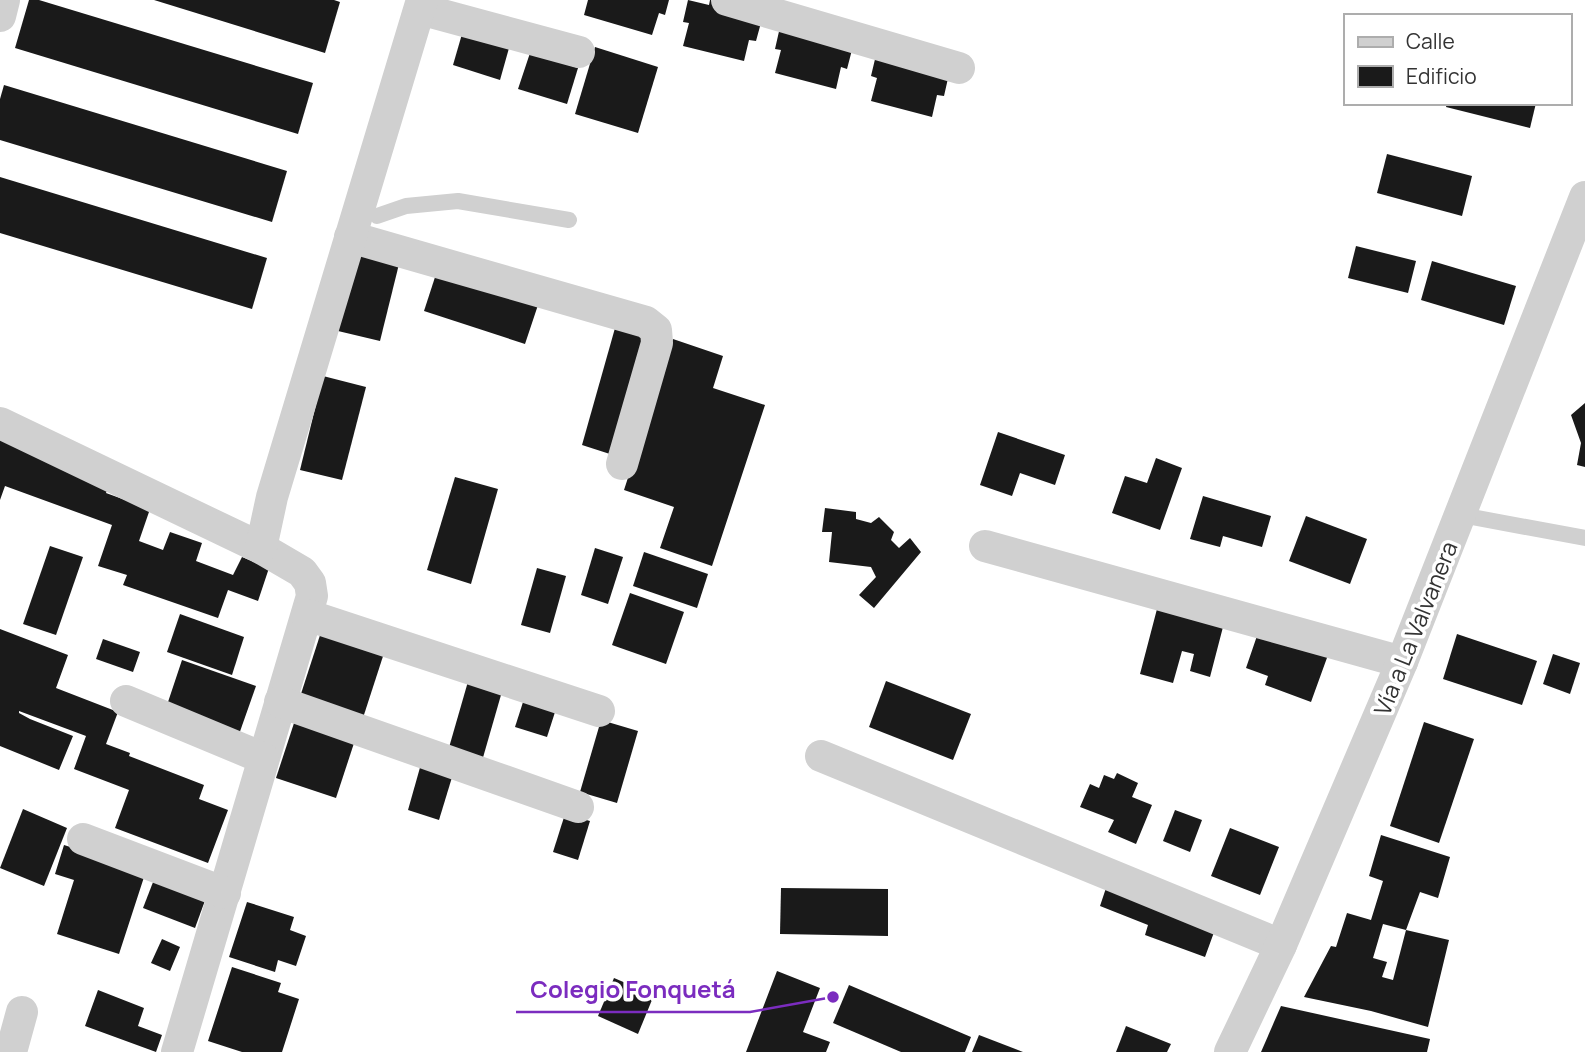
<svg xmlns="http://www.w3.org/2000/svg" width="1585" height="1052" font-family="Manrope,sans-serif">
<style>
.building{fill:#1a1a1a;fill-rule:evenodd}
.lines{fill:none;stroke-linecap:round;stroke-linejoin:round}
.lane{stroke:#d0d0d0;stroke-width:16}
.street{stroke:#d0d0d0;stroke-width:32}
.labels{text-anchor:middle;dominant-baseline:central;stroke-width:7;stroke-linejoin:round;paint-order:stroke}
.street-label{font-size:23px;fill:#333;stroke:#fff}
.leader{fill:none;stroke:#7b2cbf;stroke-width:2.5}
.callout-dot{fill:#7b2cbf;stroke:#fff;stroke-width:2.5}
.callout-label{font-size:24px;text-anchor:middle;font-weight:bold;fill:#7b2cbf;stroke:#fff;stroke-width:7;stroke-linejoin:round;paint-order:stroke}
</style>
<rect width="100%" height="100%" fill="#fff"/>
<g class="building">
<path d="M29,0H39L313,83L298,134L15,48Z"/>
<path d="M154,0H334L340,2L325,53Z"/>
<path d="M588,0H669L665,15L659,13L652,35L584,15Z"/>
<path d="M688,0L709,5L710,0H719L762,19L756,41L749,40L744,61L683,46L689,23L683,22Z"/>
<path d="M780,27L853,46L847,69L841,67L836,89L775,73L781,50L775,49Z"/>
<path d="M462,34L509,48L500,80L453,65Z"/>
<path d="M595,47L658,67L638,133L575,114Z"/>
<path d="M530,53L578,68L567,104L518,89Z"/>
<path d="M876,55L949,74L944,96L937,95L932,117L871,101L877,78L871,76Z"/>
<path d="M4,85L287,171L272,222L0,140V99Z"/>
<path d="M1447,103H1536L1530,128L1446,107Z"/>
<path d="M1387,154L1472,176L1462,216L1377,193Z"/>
<path d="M0,177L267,258L252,309L0,233Z"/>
<path d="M1356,246L1416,261L1408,293L1348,278Z"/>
<path d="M358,249L400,260L380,341L338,331Z"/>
<path d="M1432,261L1516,286L1504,325L1421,300Z"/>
<path d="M437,271L538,305L525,344L424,311Z"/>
<path d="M617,321L648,330L613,455L582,445Z"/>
<path d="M673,339L723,356L713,388L765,405L712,566L660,548L674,507L624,490Z"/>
<path d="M323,376L366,387L342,480L300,470Z"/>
<path d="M1585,403V467L1577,465L1581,443L1571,415Z"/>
<path d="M0,432L112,476L106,493L150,509L139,541L163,550L170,532L202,543L196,561L233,575L242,557L269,568L258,601L228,590L218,618L123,585L127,575L98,566L112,525L5,486L0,500Z"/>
<path d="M998,432L1065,455L1055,485L1020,473L1012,496L980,485Z"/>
<path d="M1156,458L1182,468L1160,530L1112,513L1125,476L1147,483Z"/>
<path d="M455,477L498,489L471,584L427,570Z"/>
<path d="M1203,496L1271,516L1262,547L1223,536L1220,547L1190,539Z"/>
<path d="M825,508L856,512V519L871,523L879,517L894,532L891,540L899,548L910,538L921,552L874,608L859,595L876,577L871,567L829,562L832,532H822Z"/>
<path d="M1306,516L1367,539L1350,584L1289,561Z"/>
<path d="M50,546L83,557L56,635L23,624Z"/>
<path d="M595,548L623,557L608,604L581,595Z"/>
<path d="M644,552L708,574L697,608L633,586Z"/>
<path d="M537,568L566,576L550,633L521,625Z"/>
<path d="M630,593L684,612L666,664L612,645Z"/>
<path d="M1157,609L1223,627L1210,677L1190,671L1194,654L1182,651L1173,683L1140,674Z"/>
<path d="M180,614L244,637L232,675L167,652Z"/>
<path d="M323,626L386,647L361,724L298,703Z"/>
<path d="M0,629L68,655L56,688L118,712L106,744L130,753L129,756L204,785L199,799L228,810L208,863L115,828L129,790L74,769L86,736L19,711V713L30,719L73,736L59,770L0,746Z"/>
<path d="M1259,630L1328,655L1311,702L1265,685L1268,676L1246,668Z"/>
<path d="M1457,634L1537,661L1522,705L1443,679Z"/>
<path d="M103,639L140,652L133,672L96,659Z"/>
<path d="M1553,654L1580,663L1570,694L1543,684Z"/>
<path d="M182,660L256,686L237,740L164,714Z"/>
<path d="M469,678L503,688L482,761L448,751Z"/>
<path d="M886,681L971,714L953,760L869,727Z"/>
<path d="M524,699L556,709L547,737L515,727Z"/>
<path d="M296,717L356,737L336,798L276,778Z"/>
<path d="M601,720L638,731L617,803L580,792Z"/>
<path d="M1424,722L1474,739L1439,843L1390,826Z"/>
<path d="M421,764L453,774L439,820L408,810Z"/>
<path d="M1117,773L1138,783L1132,797L1152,805L1136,844L1108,832L1114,820L1080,807L1090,784L1099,788L1104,775L1114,779Z"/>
<path d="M23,809L67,828L44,886L0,868Z"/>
<path d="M1175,810L1202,820L1190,852L1163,841Z"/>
<path d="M565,814L590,821L578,860L553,852Z"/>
<path d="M1230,828L1279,847L1260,895L1211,876Z"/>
<path d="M1381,835L1450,857L1438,898L1420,892L1406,930L1449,940L1428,1027L1371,1011L1304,997L1331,946L1336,947L1347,913L1371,920L1383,881L1369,876ZM1383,924L1406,930L1393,980L1382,977L1387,962L1373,958Z"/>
<path d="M64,845L146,871L119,954L57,934L74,880L55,874Z"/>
<path d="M155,877L207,895L195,928L143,908Z"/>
<path d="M1108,882L1217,924L1205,957L1145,935L1148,925L1100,906Z"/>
<path d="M781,888L888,889V936L780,934Z"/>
<path d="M247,902L294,917L290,930L306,936L296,966L278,960L275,972L229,957Z"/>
<path d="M162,939L180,947L170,971L151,963Z"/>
<path d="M232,967L281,983L278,992L299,999L282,1052H242L208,1041Z"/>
<path d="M777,971L820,988L803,1032L830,1042L826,1052H746Z"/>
<path d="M614,978L654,995L638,1034L598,1016Z"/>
<path d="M849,985L971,1037L965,1052H901L833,1023Z"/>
<path d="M98,990L144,1008L138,1026L162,1035L156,1052L85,1026Z"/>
<path d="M1281,1006L1430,1039L1427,1052H1261Z"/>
<path d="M1126,1026L1171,1044L1167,1052H1116Z"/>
<path d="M979,1035L1023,1052H972Z"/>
</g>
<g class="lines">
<g class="lane">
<path d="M377,216L406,206L458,201L569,220"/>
<path d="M1461,515L1585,538"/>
</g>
<g class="street">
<path d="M727,0L959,68"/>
<path d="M420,9L579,52"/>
<path d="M0,16L4,0"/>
<path d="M350,237L646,322L656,330L657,343L622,464"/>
<path d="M0,423L261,548L302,572L310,583L312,596L177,1052"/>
<path d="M985,546L1402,662"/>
<path d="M261,548L272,497L422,0"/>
<path d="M307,615L599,711"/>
<path d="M126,701L263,758"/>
<path d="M280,702L578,807"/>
<path d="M821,756L1281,945"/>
<path d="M83,839L225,893"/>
<path d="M11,1052L22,1012"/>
<path d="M1230,1052L1281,945L1402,662L1585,197"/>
</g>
</g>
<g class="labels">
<g class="street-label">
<text transform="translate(1415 628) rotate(-68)">Vía a La Valvanera</text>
</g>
</g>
<path class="leader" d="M833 997L750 1012H516"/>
<circle class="callout-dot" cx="833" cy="997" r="7"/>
<g class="callout-label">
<text x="633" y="998">Colegio Fonquetá</text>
</g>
<rect x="1344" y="14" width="228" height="91" fill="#ffffff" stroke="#adadad" stroke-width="2"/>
<rect x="1358" y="37" width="35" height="10" fill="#d0d0d0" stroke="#adadad" stroke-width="2"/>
<text x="1406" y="49" font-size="21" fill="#333333">Calle</text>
<rect x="1358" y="66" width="35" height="21" fill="#1a1a1a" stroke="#adadad" stroke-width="2"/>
<text x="1406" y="84" font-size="21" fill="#333333">Edificio</text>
</svg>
